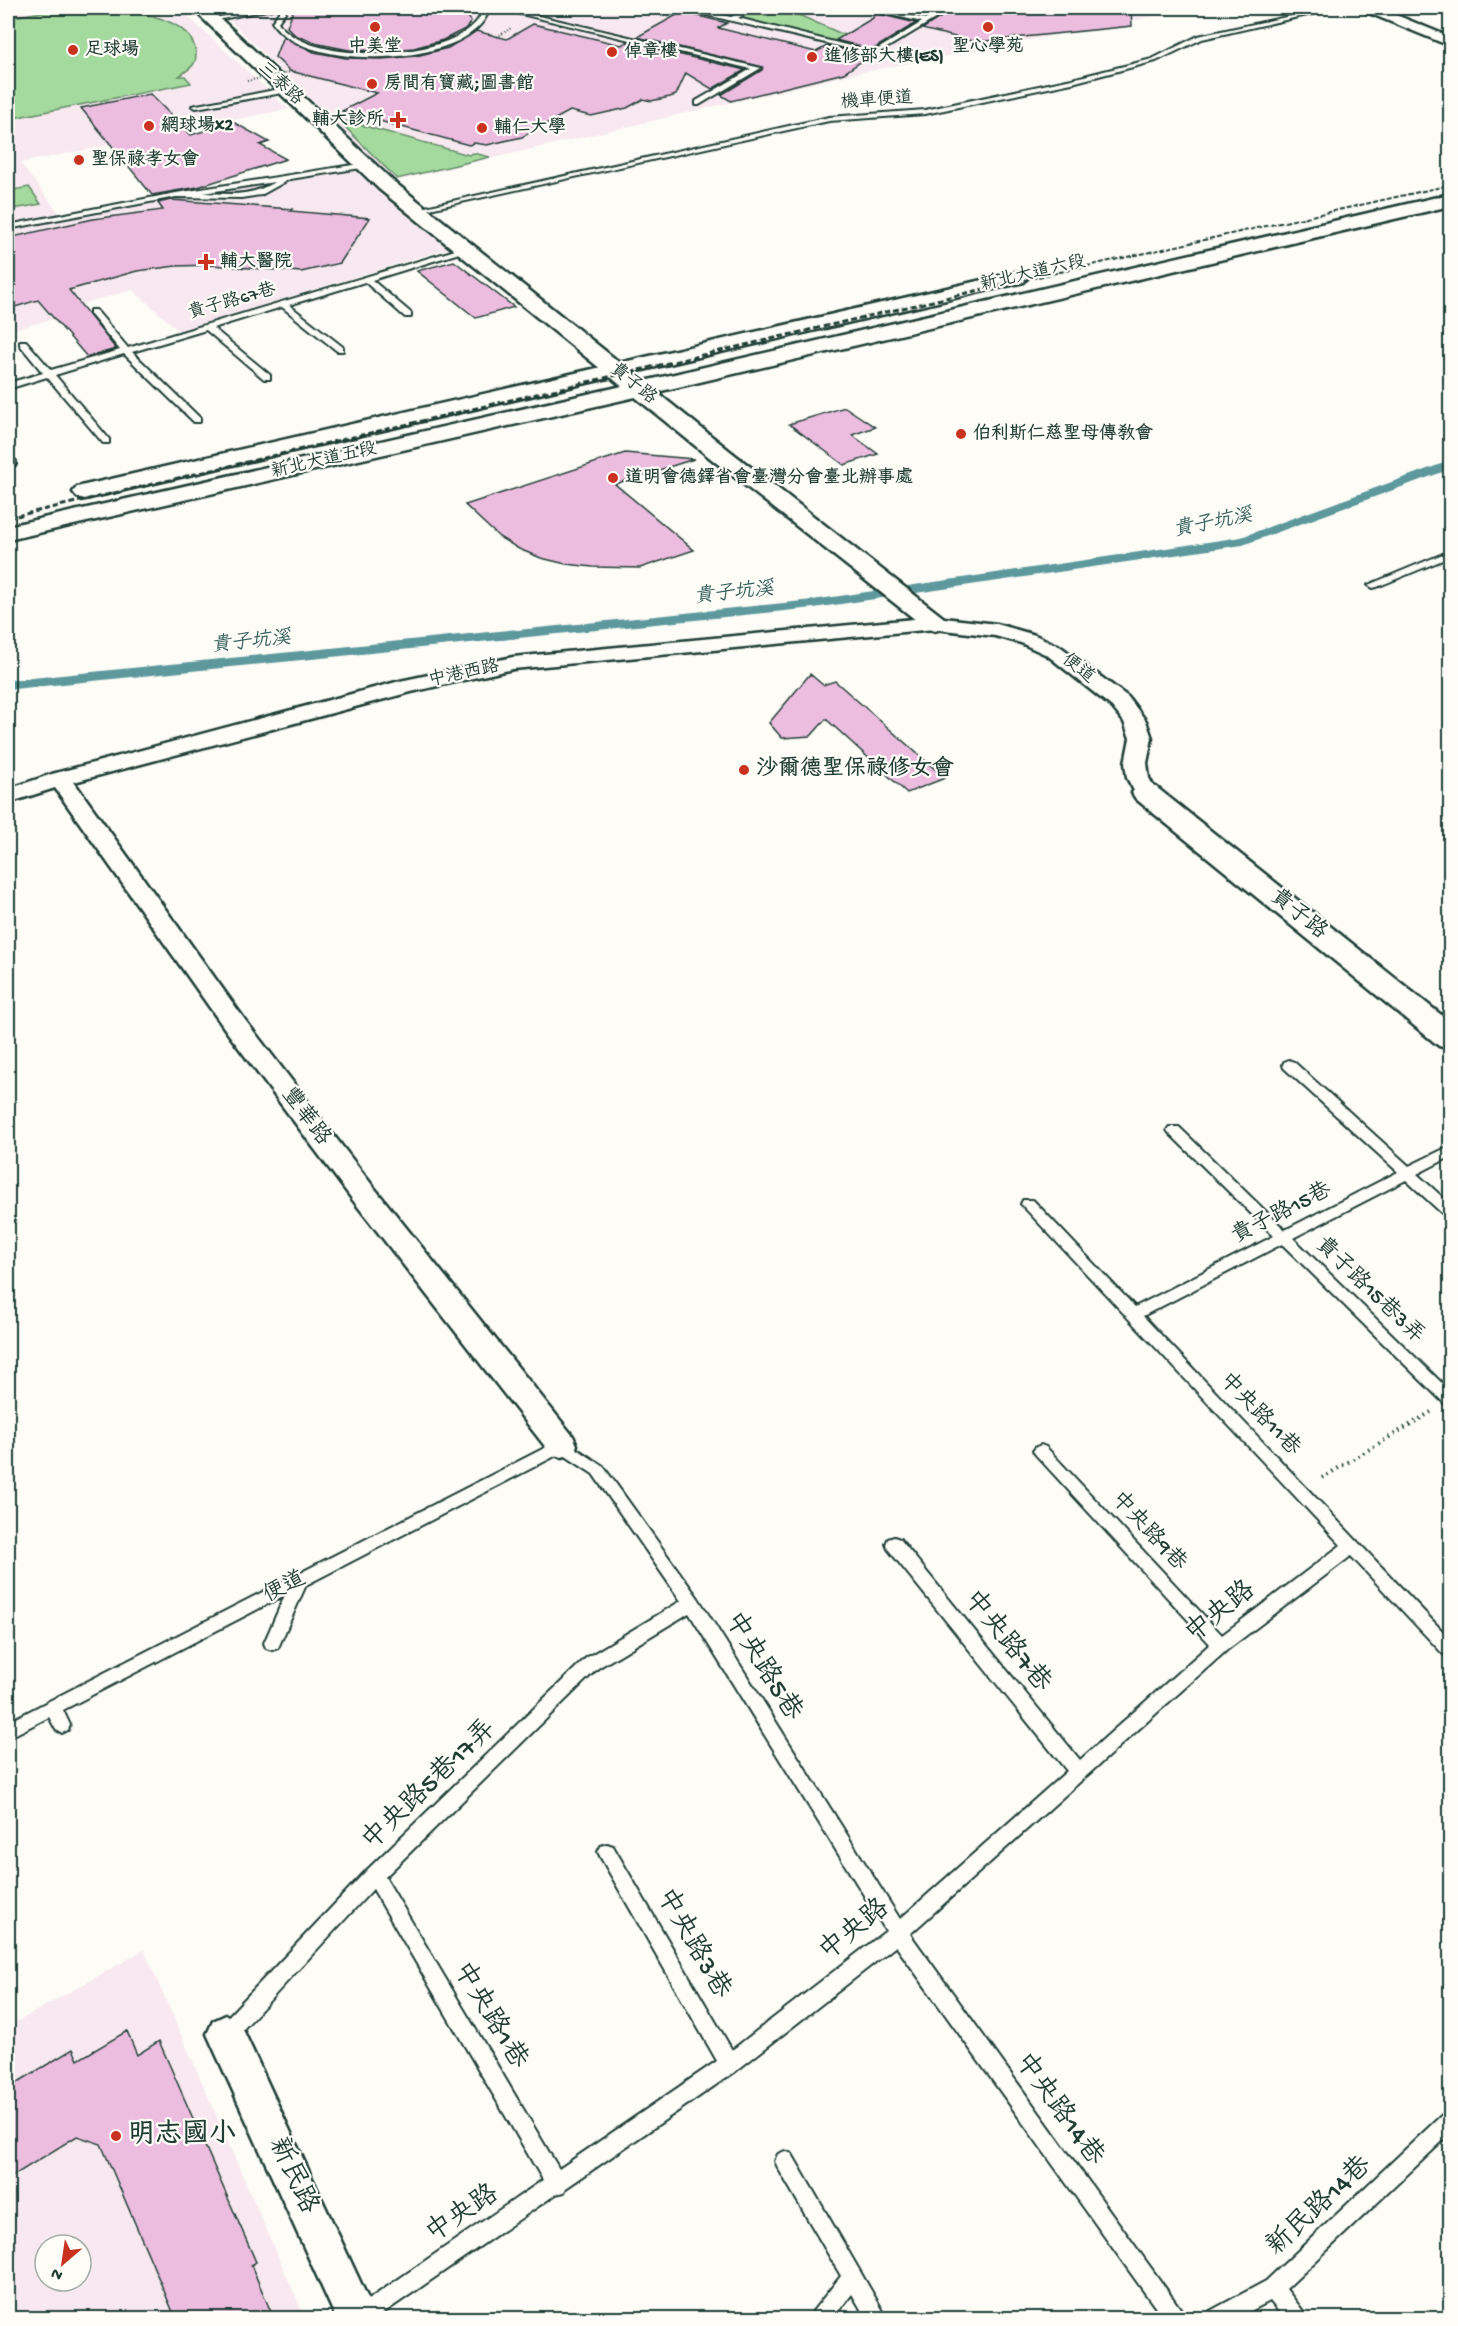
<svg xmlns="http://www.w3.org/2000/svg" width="1458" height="2326" font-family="'Gochi Hand','LXGW WenKai TC',sans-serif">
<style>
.built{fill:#f8e9f0;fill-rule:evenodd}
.green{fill:#a4da9d;stroke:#628c68;stroke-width:1.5}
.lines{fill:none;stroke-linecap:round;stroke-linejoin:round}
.stream-far1{stroke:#5c989c;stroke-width:8}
.stream{stroke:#5c989c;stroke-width:9}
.building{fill:#ecbddf;stroke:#1f3d34;stroke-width:1.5}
.service-casing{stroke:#1f3d34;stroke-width:4}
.minor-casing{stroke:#1f3d34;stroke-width:5}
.tertiary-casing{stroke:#1f3d34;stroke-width:5}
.primary-casing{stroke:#1f3d34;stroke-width:5}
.path-far1{stroke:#1f3d34;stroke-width:2;stroke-dasharray:1 2;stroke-linecap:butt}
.path{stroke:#1f3d34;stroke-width:4;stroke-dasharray:1.5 4.5;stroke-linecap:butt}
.service{fill:#fdfcf7;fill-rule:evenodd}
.minor{fill:#fdfcf7;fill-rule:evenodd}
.tertiary{fill:#fdfcf7;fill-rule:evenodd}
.primary{fill:#fdfcf7;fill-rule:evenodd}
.rail-far1{stroke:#1f3d34;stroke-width:2;stroke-dasharray:5 2;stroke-linecap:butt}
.rail{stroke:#1f3d34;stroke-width:3;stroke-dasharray:6 3;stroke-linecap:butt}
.path-bridge{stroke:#1f3d34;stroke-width:2;stroke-dasharray:1 2;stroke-linecap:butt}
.poi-dot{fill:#c8321e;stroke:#fdfcf7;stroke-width:2}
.labels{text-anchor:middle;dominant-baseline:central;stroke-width:4.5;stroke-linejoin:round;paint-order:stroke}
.far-poi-label{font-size:18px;font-weight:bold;fill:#1f3d34;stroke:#fdfcf7;text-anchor:start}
.far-street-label{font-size:18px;fill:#1f3d34;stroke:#fdfcf7}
.far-water-label{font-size:20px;font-style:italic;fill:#38635f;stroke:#fdfcf7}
.poi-label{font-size:22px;font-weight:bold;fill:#1f3d34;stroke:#fdfcf7;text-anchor:start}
.street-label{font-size:22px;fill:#1f3d34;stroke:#fdfcf7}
.near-street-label{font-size:27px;fill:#1f3d34;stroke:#fdfcf7}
.near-poi-label{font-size:27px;font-weight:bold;fill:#1f3d34;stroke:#fdfcf7;text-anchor:start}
</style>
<rect width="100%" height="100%" fill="#fdfcf7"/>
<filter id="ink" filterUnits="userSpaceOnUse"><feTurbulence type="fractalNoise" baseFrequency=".0167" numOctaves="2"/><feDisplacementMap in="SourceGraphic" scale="12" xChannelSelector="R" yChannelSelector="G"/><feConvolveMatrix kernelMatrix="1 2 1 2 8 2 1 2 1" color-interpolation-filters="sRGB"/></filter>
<g filter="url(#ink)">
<g class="built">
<path d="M8,8H179L288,109L20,163L59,213L348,165L449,248L179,331L133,290L80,304L85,310L8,331Z"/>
<path d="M217,8H1198L852,74L395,181Z"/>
<path d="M144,1950L305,2318H8V2027ZM45,2245H81V2281H45Z"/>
</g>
<g class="green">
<path d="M64,8C96,8 184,7 195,48C199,64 191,68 179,76H185L191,83L8,119V18Z"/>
<path d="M756,8H783L851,38L844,44L737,18Z"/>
<path d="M347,121L469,155L473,153L490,157L397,179L340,122Z"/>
<path d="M29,187L41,204L8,210V191Z"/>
</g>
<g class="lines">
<path class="stream-far1" d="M499,636L813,604L1242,541L1450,465"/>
<path class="stream" d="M8,685L514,634"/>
</g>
<g class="building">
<path d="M294,8H464L471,22L465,29L443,40L414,48L381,51L349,50L319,44L295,35L287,27Z"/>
<path d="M880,8H942L927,17Z"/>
<path d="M955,8H1131L1132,26L976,42L922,29Z"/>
<path d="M682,12L727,23L718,28L816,52L827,46L854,52L859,50V46L836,40L873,18L874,13L916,23L872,50V54L844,73L731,101L721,95L762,70L763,67L637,37Z"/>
<path d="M533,24L621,45L627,42L745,70L712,89L686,73L676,95L670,97L651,101L643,99L627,108L591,116L570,111L522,137L487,145L474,143L469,145L342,111L377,93L290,71L275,57L283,36L314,52L346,58L382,59L416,56L448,48L476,31L507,39Z"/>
<path d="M150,94L191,135L233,122L269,142L260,145L286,159L198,187L152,195L81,108Z"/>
<path d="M171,200L292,209L290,211L370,218L340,263L301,272L211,265L176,266L137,271L69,290L116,349L87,357L38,300L8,309V238L93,219L163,210L158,203Z"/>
<path d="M454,261L514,307L476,318L417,271Z"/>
<path d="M845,407L875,427L852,435L878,454L844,465L789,424Z"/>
<path d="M625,453L694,459L615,484L694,550L640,568L593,567L566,564L541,558L519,549L499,537L465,505Z"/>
<path d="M810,674L823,685L835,681L945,778L907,793L826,719L811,736L782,738L769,723Z"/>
<path d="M127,2031L137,2055L159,2041L256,2262L251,2265L274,2319H176L101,2144L77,2136L8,2179V2088L73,2049L78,2060Z"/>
</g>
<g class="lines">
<g class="service-casing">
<g id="service">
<path d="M266,8H277L212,21L209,19Z"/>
<path d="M282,8H288L278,22C306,67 458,62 481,15L478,8H484L487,15C462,68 302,72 272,22Z"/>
<path d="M496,8H505L761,68L699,105H696V101L751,69Z"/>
<path d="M669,8H692L731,17L748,8H755L738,18L858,48L855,50L690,11Z"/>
<path d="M861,8H871L927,19L946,8H953L875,55L873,52L922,22Z"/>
<path d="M1328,8H1338L1202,39L1156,61L1072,83L925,114L829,121L416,212L412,210L829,117L925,110L1072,79L1152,59L1198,36Z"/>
<path d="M285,88H288V92L196,108L192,106Z"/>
<path d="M365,163L369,165L368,167L290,179L261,195L241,198L176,197L8,229V225L176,193ZM275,182C249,197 232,194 203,193Z"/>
<path d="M462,248L469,250L372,280L411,313V317H405L365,282L289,305L343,347V351H337L282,307L213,328L270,375V379H264L206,330L132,352L200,418V422H194L124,354L55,375L109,439V443H103L47,377L8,389V383L43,373L20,345V341H26L51,370L120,350L90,314V310H96L128,348Z"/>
<path d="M8,454L16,461V465H10L8,462Z"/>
<path d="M1450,551V557L1377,587L1373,588L1368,585Z"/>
<path d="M1289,1060L1294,1062L1409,1166L1450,1146V1157L1417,1174L1450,1204V1217L1445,1216L1406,1180L1293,1238L1450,1391V1406L1445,1404L1282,1244L1143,1316L1450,1639V1657L1444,1655L1351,1556L1227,1650L910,1934L1182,2311L1185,2318H1163L896,1946L736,2071L566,2188L564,2192L556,2194L376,2318H349L352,2311L543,2180L373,1889L233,2040L226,2042L219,2040L217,2033L219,2026L368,1869L586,1658L681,1601L593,1474L561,1453L306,1585L278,1648L272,1650L266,1648L264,1643L285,1595L63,1710L70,1725L68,1730L62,1733L56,1730L49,1717L8,1738V1722L562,1439L603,1466L698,1598L900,1919L1067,1771L888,1549L886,1544L888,1539L894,1537L900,1539L1080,1760L1210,1644L1036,1455L1033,1451L1036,1447L1041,1445L1046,1447L1222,1635L1341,1545L1021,1204L1023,1200H1033L1135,1307L1274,1236L1169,1133L1167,1130L1169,1127H1179L1285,1230L1398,1172L1284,1068L1283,1065L1284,1062ZM689,1613L886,1931L732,2050L613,1846L607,1844L601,1846L598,1852L601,1858L717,2061L559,2169L385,1877L598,1668Z"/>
<path d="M1450,2111V2134L1286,2289L1303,2311L1306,2318H1284L1270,2301L1237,2318H1207L1210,2311L1266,2281L1443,2114Z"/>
<path d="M785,2151L792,2154L887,2318H866L852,2294L833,2318H810L813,2311L841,2276L778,2168L775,2161L778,2154Z"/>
</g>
</g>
<g class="minor-casing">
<g id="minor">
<path d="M1363,8H1379L1450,37V46L1364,11Z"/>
<path d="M935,617L997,624L1035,635L1061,647L1128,697L1146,721L1152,738L1147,763L1149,778L1157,793L1154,798L1146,800L1138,798L1127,778L1125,763L1130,738L1124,722L1112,707L1047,655L1021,643L995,636L935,629L513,669L411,692L74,782L245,1020L372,1185L573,1436L577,1445L573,1454L562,1457L551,1454L352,1199L227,1032L55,788L8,803V789L52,774L400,681L513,657Z"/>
<path d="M226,2015L239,2021L377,2318H336L207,2034L213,2021Z"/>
</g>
</g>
<g class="tertiary-casing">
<g id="tertiary">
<path d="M192,8H209L393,181L730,451L944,618L948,623L944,628L935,631L926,628L714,461L379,189Z"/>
<path d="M1146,785L1156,787L1450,1022V1049L1439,1046L1136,799L1132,793L1136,787Z"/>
</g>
</g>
<g class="primary-casing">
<g id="primary">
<path d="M1450,194V206L640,396L8,540V526L640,382Z"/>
<path d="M1017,272L1024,274L1027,278L1024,282L85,499L77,497L73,492L77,487L85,485Z"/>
</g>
</g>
<g class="path-far1">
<path d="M788,8L803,14"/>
<path d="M497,37L511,28"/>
</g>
<path class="path" d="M1322,1478L1431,1412"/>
<use href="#service" class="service"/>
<use href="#minor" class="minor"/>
<use href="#tertiary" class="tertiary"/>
<use href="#primary" class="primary"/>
<path class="rail-far1" d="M1011,283L1450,185"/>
<path class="rail" d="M8,518L1018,281"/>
<path class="path-bridge" d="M247,81L295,71"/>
</g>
</g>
<g class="poi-dot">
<circle cx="375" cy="27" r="6"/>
<circle cx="988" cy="27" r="6"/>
<circle cx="73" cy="50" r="6"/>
<circle cx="612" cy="52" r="6"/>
<circle cx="812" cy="57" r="6"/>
<circle cx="372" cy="84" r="6"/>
<path d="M395 111h6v6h6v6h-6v6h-6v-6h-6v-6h6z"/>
<circle cx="149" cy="126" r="6"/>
<circle cx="482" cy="128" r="6"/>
<circle cx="79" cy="160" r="6"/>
<path d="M203 253h6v6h6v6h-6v6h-6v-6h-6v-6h6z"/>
<circle cx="961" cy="434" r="6"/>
<circle cx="613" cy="478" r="6"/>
<circle cx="744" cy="770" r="6"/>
<circle cx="116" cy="2136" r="6"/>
</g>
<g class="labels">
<g class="far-poi-label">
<text x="375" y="47" text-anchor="middle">中美堂</text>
<text x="988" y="47" text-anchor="middle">聖心學苑</text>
<text x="85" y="50">足球場</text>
<text x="624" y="52">倬章樓</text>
<text x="824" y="57">進修部大樓(ES)</text>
<text x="384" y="84">房間有寶藏;圖書館</text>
<text x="384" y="120" text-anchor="end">輔大診所</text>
<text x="161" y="126">網球場x2</text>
<text x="494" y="128">輔仁大學</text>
<text x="91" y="160">聖保祿孝女會</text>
<text x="220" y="262">輔大醫院</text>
<text x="973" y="434">伯利斯仁慈聖母傳教會</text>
<text x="625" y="478">道明會德鐸省會臺灣分會臺北辦事處</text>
</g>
<g class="far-street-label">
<text transform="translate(280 84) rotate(43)">三泰路</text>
<text transform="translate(877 101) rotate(-4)">機車便道</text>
<text transform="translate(1033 274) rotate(-13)">新北大道六段</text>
<text transform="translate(232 302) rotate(-16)">貴子路67巷</text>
<text transform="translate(633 384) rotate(39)">貴子路</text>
<text transform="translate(324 461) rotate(-13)">新北大道五段</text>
<text transform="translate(1078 669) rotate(38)">便道</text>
<text transform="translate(464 674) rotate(-12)">中港西路</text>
</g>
<g class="far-water-label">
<text transform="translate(1213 524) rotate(-11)">貴子坑溪</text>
<text transform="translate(734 594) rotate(-6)">貴子坑溪</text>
<text transform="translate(251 643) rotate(-6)">貴子坑溪</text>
</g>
<g class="poi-label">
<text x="756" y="770">沙爾德聖保祿修女會</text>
</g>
<g class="street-label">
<text transform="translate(1298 915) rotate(39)">貴子路</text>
<text transform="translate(305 1117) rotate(53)">豐華路</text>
<text transform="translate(1282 1214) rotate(-27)">貴子路15巷</text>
<text transform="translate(1369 1291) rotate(44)">貴子路15巷3弄</text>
<text transform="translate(1259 1415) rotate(46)">中央路11巷</text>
<text transform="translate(1148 1532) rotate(47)">中央路9巷</text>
<text transform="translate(285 1588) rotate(-27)">便道</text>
</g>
<g class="near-street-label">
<text transform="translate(1221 1613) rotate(-39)">中央路</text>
<text transform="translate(1006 1642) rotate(51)">中央路7巷</text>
<text transform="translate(762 1667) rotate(58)">中央路5巷</text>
<text transform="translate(430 1786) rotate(-44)">中央路5巷17弄</text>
<text transform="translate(855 1931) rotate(-39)">中央路</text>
<text transform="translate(692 1944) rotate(60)">中央路3巷</text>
<text transform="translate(489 2016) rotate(59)">中央路1巷</text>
<text transform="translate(1058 2110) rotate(54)">中央路14巷</text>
<text transform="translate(292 2176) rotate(65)">新民路</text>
<text transform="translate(1320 2207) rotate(-43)">新民路14巷</text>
<text transform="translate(463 2215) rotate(-34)">中央路</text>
</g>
<g class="near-poi-label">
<text x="128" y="2136">明志國小</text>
</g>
</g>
<rect width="1458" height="2326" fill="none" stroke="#fdfcf7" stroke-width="30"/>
<rect x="15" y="15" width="1428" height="2296" fill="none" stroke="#1f3d34" stroke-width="2" filter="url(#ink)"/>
<g transform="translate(63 2263) rotate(209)"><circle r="28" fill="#fdfcf7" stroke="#a4b0a9" stroke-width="1.5"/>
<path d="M0-4.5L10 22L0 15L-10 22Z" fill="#c8321e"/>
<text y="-9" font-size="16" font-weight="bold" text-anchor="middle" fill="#1f3d34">N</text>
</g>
</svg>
